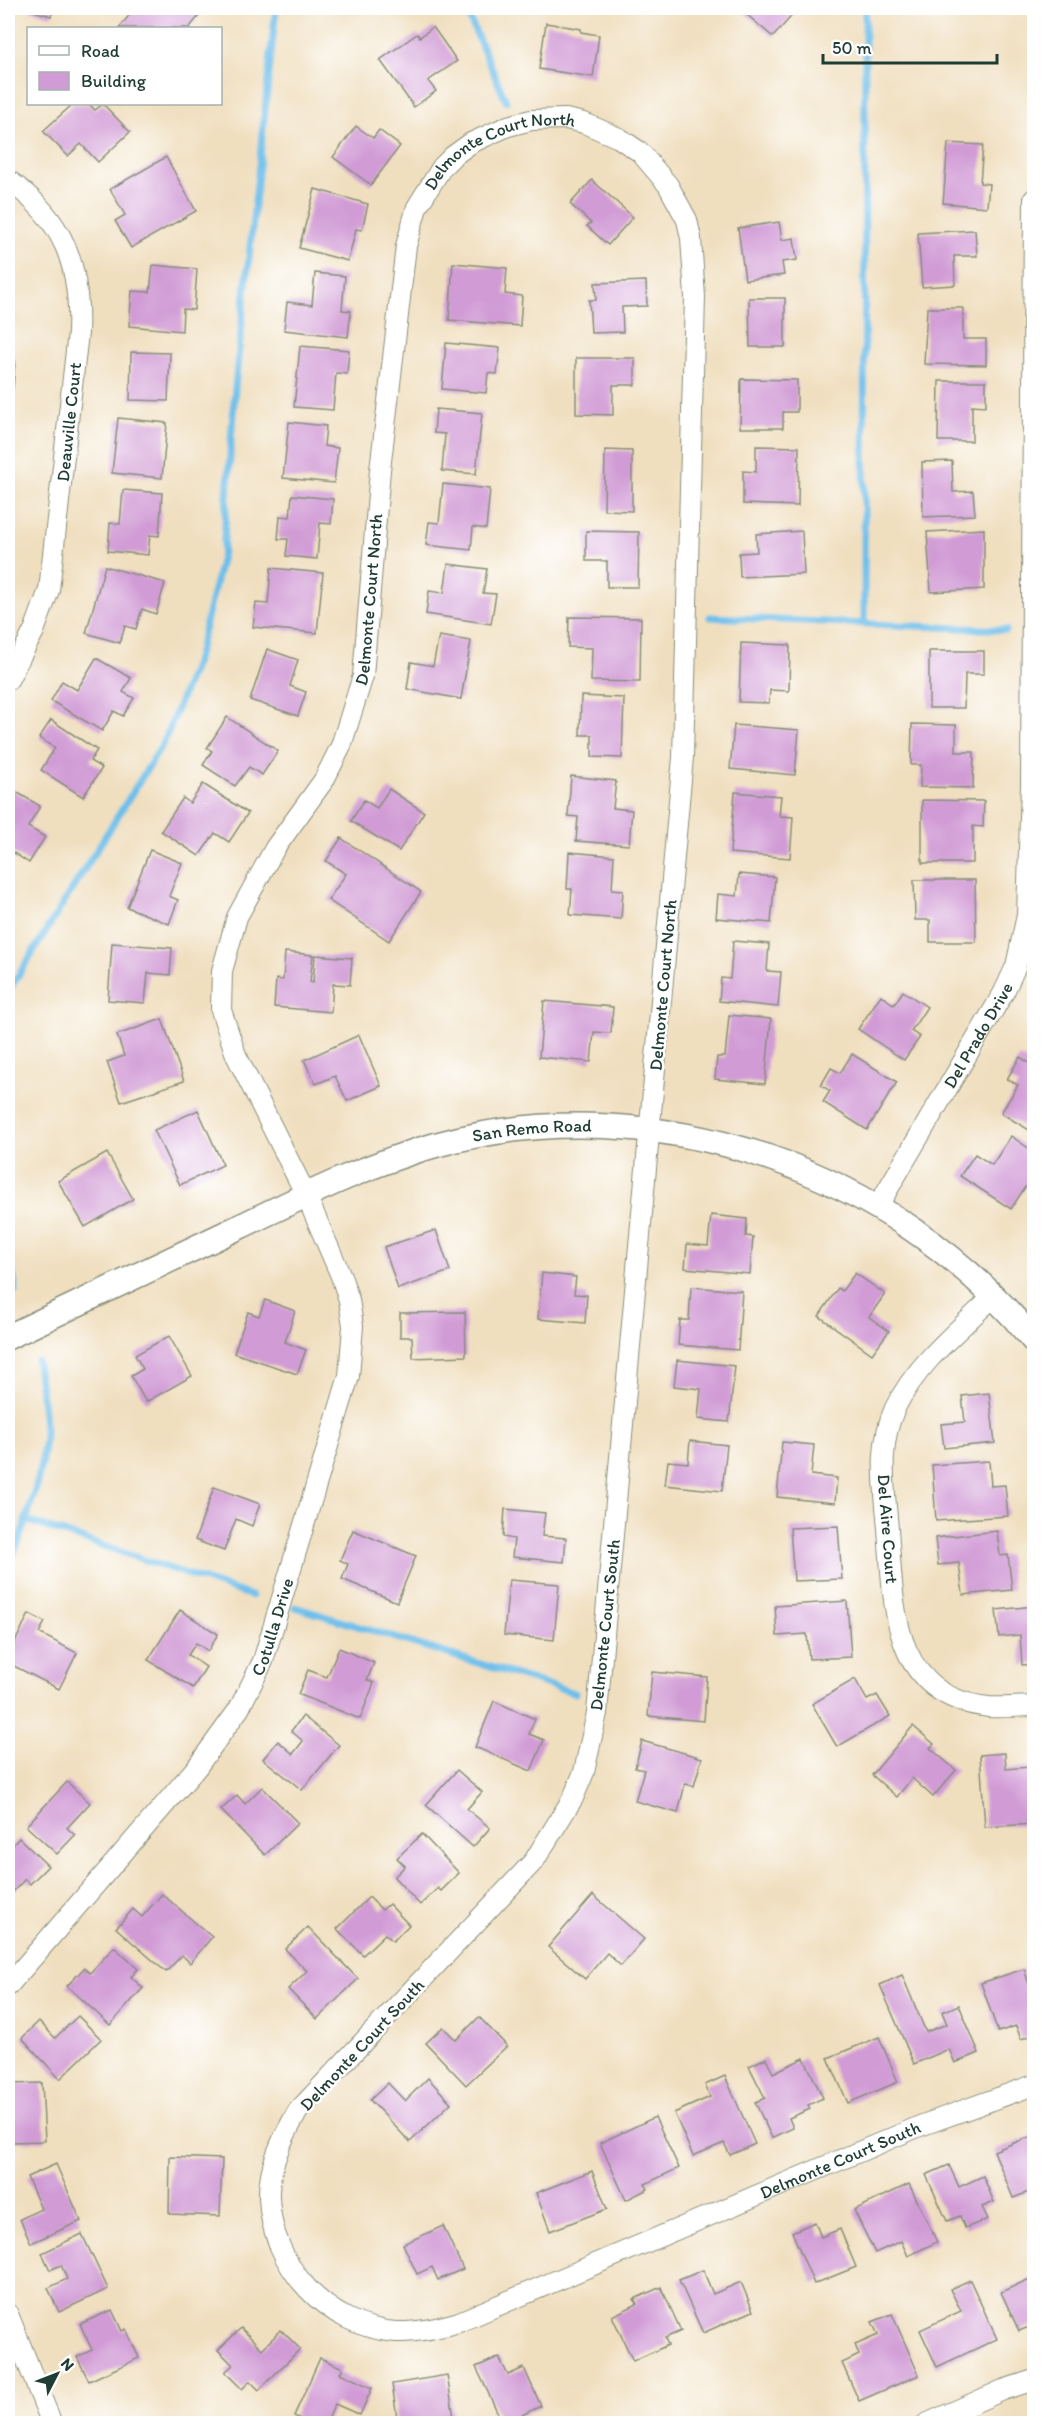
<svg xmlns="http://www.w3.org/2000/svg" width="1042" height="2431" font-family="Itim,sans-serif">
<style>
.lines{fill:none;stroke-linecap:round;stroke-linejoin:round}
.stream{stroke:#6ebfea;stroke-width:7}
.building{fill:#d19cd6}
.minor-casing{stroke:#888e7a;stroke-width:22}
.tertiary-casing{stroke:#888e7a;stroke-width:27}
.minor{stroke:#fff;stroke-width:20}
.tertiary{stroke:#fff;stroke-width:24}
.labels{text-anchor:middle;dominant-baseline:central;stroke-width:5;stroke-linejoin:round;paint-order:stroke}
.street-label{font-size:18px;fill:#1f3d34;stroke:#fff}
</style>
<rect width="100%" height="100%" fill="#fff"/>
<filter id="ink" filterUnits="userSpaceOnUse"><feTurbulence type="fractalNoise" baseFrequency=".0167" numOctaves="2"/><feDisplacementMap in="SourceGraphic" scale="12" xChannelSelector="R" yChannelSelector="G"/><feConvolveMatrix kernelMatrix="1 2 1 2 8 2 1 2 1" color-interpolation-filters="sRGB"/></filter>
<filter id="wash" filterUnits="userSpaceOnUse"><feTurbulence type="fractalNoise" baseFrequency=".008" numOctaves="4" result="noise"/><feDisplacementMap in="SourceGraphic" scale="24" xChannelSelector="R" yChannelSelector="G"/><feGaussianBlur stdDeviation="1.35" result="paint"/><feColorMatrix in="noise" values="0 0 0 0 0 0 0 0 0 0 0 0 0 0 0 0 0 1.4 0 .05"/><feComposite in="paint" operator="in"/></filter>
<g filter="url(#wash)">
<rect width="100%" height="100%" fill="#f0dfbf"/>
<g class="lines">
<g class="stream">
<path d="M465,8L506,101"/>
<path d="M710,617L1006,630"/>
<path d="M864,624L865,8"/>
<path d="M8,992L164,742L198,656L223,552L235,387L276,8"/>
<path d="M8,1247L16,1291"/>
<path d="M25,1520L252,1596"/>
<path d="M8,1565C24,1534 43,1471 45,1435C46,1413 39,1384 37,1361"/>
<path d="M295,1607L575,1693"/>
</g>
</g>
<g id="blocks">
<g class="building">
<path d="M23,8H54L51,16Z"/>
<path d="M135,8H188L199,16L189,28H119Z"/>
<path d="M739,8H793L796,11L773,37Z"/>
<path d="M546,23L581,29V32L599,35L593,77L539,69Z"/>
<path d="M433,27L457,61L428,81L436,91L414,107L380,60L417,34L420,37Z"/>
<path d="M73,104H89L95,110L103,104L130,132L98,162L81,144L68,156L43,131Z"/>
<path d="M356,126L373,138L379,130L400,146L371,185L333,157Z"/>
<path d="M948,143L983,145L980,183L989,184L987,207L943,203Z"/>
<path d="M166,157L196,211L131,248L115,221L125,215L110,189Z"/>
<path d="M592,180L633,217L608,245L587,226L591,223L570,204Z"/>
<path d="M315,189L368,204L362,230L356,229L348,261L299,248Z"/>
<path d="M779,222L782,240L794,238L797,260L782,262L784,275L745,280L738,228Z"/>
<path d="M975,230L977,256H954L955,285L922,287L918,233Z"/>
<path d="M453,263L507,268L505,294L522,296L520,326L449,320Z"/>
<path d="M153,265L197,269L194,310L183,309L182,331L129,326L132,291L150,292Z"/>
<path d="M315,273L345,276L342,310L351,311L348,337L284,330L287,302L312,305Z"/>
<path d="M646,281L647,306L622,307L623,332L591,333L589,300H596L595,283Z"/>
<path d="M749,298H785V347H750Z"/>
<path d="M927,308H963V339H986V365L924,364Z"/>
<path d="M446,343L500,348L497,374L488,373L486,393L442,389Z"/>
<path d="M300,346L349,350L347,374L336,373L333,410L294,407Z"/>
<path d="M131,352L170,353L168,401L130,400Z"/>
<path d="M576,358H635V385H613V415L576,414Z"/>
<path d="M8,360H15L13,389H8Z"/>
<path d="M741,379L797,380V412H783V428H740Z"/>
<path d="M939,381H986V406L972,405V441H938Z"/>
<path d="M436,409L482,413L476,474L442,471L445,434L434,433Z"/>
<path d="M118,418L167,423L162,478L112,473Z"/>
<path d="M289,422L326,426L324,446L338,448L334,483L283,478Z"/>
<path d="M756,446L799,447L798,506L743,504V471L756,472Z"/>
<path d="M605,450L632,451V511L604,510Z"/>
<path d="M952,461L953,492L973,491L975,515L923,517L922,462Z"/>
<path d="M443,484L490,489L486,529L473,527L471,550L426,545L429,522L439,523Z"/>
<path d="M123,490L162,493L159,536L150,535L148,555L108,551L110,523L120,524Z"/>
<path d="M292,495L333,499L331,524L320,523L317,559L286,556L288,539H278L280,516L290,517Z"/>
<path d="M984,529V589L931,592L927,532Z"/>
<path d="M586,531L639,532L638,587H607V561H586Z"/>
<path d="M802,531L804,574L740,577L739,553L757,552L756,534Z"/>
<path d="M448,564L487,569L483,593L496,594L491,624L426,614L429,591L444,593Z"/>
<path d="M105,566L165,583L156,614L142,609L136,629L125,626L120,643L86,633Z"/>
<path d="M271,568L323,573L317,633L253,627L256,603L268,604Z"/>
<path d="M569,617L641,618L640,682L591,681L592,648L568,647Z"/>
<path d="M439,636L471,641L461,699L407,689L411,662L433,666Z"/>
<path d="M741,643L790,645L789,691L770,690L769,703L739,702Z"/>
<path d="M267,649L298,660L290,686L306,692L298,716L250,700Z"/>
<path d="M929,651H984V674H965L964,708H929Z"/>
<path d="M96,658L131,678L123,692L134,698L123,716L114,711L102,731L51,701L62,681L77,690Z"/>
<path d="M581,696L624,698L622,758L592,757V735H580Z"/>
<path d="M227,717L278,751L262,775L249,767L235,786L203,765L212,751L207,748Z"/>
<path d="M51,720L97,750L90,761L102,768L83,797L41,770L55,748L39,738Z"/>
<path d="M912,724L956,725V752H974L973,788L920,787L921,765H911Z"/>
<path d="M734,725L799,730L795,775L730,769Z"/>
<path d="M571,776L616,781L613,808L632,810L629,845L576,841L578,817L568,816Z"/>
<path d="M203,784L248,813L229,842L215,833L199,856L161,831L183,798L190,803Z"/>
<path d="M8,787L40,806L28,827L45,837L29,863L8,849Z"/>
<path d="M389,789L424,812L399,851L351,821L364,800L377,808Z"/>
<path d="M735,792L781,796L779,816L793,817L790,858L730,853Z"/>
<path d="M922,800L984,801L983,827L973,826V863H922Z"/>
<path d="M341,838L421,892L389,941L328,900L346,874L326,861Z"/>
<path d="M150,850L182,863L169,896L178,900L169,924L127,907Z"/>
<path d="M569,852L614,856L612,889L623,890L621,919L570,915L572,889H567Z"/>
<path d="M739,874L775,877L771,923L716,918L718,894L737,896Z"/>
<path d="M914,880H975L976,942H930V920H915Z"/>
<path d="M733,941L769,944L767,971L781,972L778,1007L719,1001L721,978L730,979Z"/>
<path d="M112,943L172,948L170,975L148,973L145,1003L108,1000Z"/>
<path d="M285,952L313,955L310,982L313,983L315,955L352,958L350,985L333,984L331,1012L274,1007L276,979L283,980Z"/>
<path d="M903,991L927,1007L911,1031L920,1037L904,1060L858,1029L881,995L894,1005Z"/>
<path d="M544,1001L613,1007L611,1033L594,1032L591,1062L539,1057Z"/>
<path d="M729,1015L771,1019L765,1084L715,1079L717,1057H725Z"/>
<path d="M162,1019L184,1081L121,1102L107,1062L124,1056L117,1035Z"/>
<path d="M359,1035L381,1086L347,1101L335,1076L316,1084L304,1060Z"/>
<path d="M852,1054L897,1082L867,1130L823,1102L830,1091L821,1085L831,1068L840,1073Z"/>
<path d="M1020,1057L1034,1066V1133L1001,1113L1018,1085L1007,1079Z"/>
<path d="M198,1110L223,1165L180,1185L154,1130Z"/>
<path d="M1011,1136L1034,1152V1193L1025,1187L1011,1209L960,1176L975,1154L992,1165Z"/>
<path d="M107,1153L133,1199L85,1227L58,1181Z"/>
<path d="M711,1215L747,1219L746,1236L753,1237L750,1274L685,1268L687,1244L708,1246Z"/>
<path d="M436,1230L450,1271L398,1289L384,1247Z"/>
<path d="M542,1273L576,1277L574,1294L587,1295L585,1323L538,1319Z"/>
<path d="M855,1273L885,1294L869,1317L889,1331L872,1354L819,1316L838,1288L842,1291Z"/>
<path d="M691,1287L742,1291L738,1350L678,1345L680,1320H689Z"/>
<path d="M265,1300L295,1311L285,1342L306,1350L297,1374L234,1353L248,1312L259,1316Z"/>
<path d="M465,1312L466,1356L413,1358L412,1337H400V1313Z"/>
<path d="M169,1336L192,1376L146,1402L131,1376L143,1369L135,1355Z"/>
<path d="M677,1360L735,1366L729,1422L698,1419L701,1389L674,1386Z"/>
<path d="M989,1393L995,1443L944,1448L941,1424L965,1422L962,1396Z"/>
<path d="M690,1441L727,1445L722,1491L665,1485L668,1461L688,1463Z"/>
<path d="M782,1442L814,1445L811,1475L837,1478L835,1503L777,1497Z"/>
<path d="M989,1461L991,1486L1005,1485L1008,1516L936,1521L932,1465Z"/>
<path d="M214,1487L260,1504L252,1526L236,1519L224,1551L195,1540Z"/>
<path d="M505,1509L545,1513L542,1536L566,1538L564,1562L512,1557L514,1539L503,1537Z"/>
<path d="M838,1526L842,1579L794,1581L790,1528Z"/>
<path d="M353,1530L416,1556L397,1602L342,1579L348,1564L340,1560Z"/>
<path d="M997,1531L1000,1556L1008,1555L1012,1590L963,1595L959,1563L938,1565L935,1538Z"/>
<path d="M509,1580L559,1584L554,1640L504,1635Z"/>
<path d="M847,1601L851,1657L809,1659L807,1634L777,1636L775,1606Z"/>
<path d="M1034,1606V1664L1022,1665L1020,1635L999,1637L996,1610Z"/>
<path d="M180,1610L218,1634L208,1651L196,1643L188,1655L206,1667L193,1688L148,1660Z"/>
<path d="M29,1614L45,1622L39,1633L77,1653L59,1689L8,1663V1656Z"/>
<path d="M339,1648L374,1663L367,1680L374,1683L360,1719L298,1694L308,1670L327,1677Z"/>
<path d="M652,1672L707,1677L704,1721L648,1716Z"/>
<path d="M855,1679L867,1700L877,1695L890,1716L837,1747L812,1704Z"/>
<path d="M494,1701L535,1719L529,1734L544,1740L531,1771L475,1747Z"/>
<path d="M303,1716L339,1745L302,1790L263,1759L278,1741L293,1754L303,1741L291,1731Z"/>
<path d="M913,1726L934,1744L930,1748L956,1770L933,1797L912,1778L897,1797L872,1775Z"/>
<path d="M642,1741L702,1758L694,1786L685,1784L678,1813L635,1801L644,1770L635,1768Z"/>
<path d="M1005,1753L1006,1769L1029,1767L1033,1824L985,1827L980,1755Z"/>
<path d="M457,1770L482,1792L467,1809L490,1828L473,1847L426,1805Z"/>
<path d="M67,1782L90,1803L67,1828L75,1835L57,1854L26,1826Z"/>
<path d="M262,1787L298,1823L265,1855L221,1810L237,1795L245,1804Z"/>
<path d="M422,1834L459,1873L441,1891L438,1888L420,1905L394,1877L405,1866L397,1858Z"/>
<path d="M19,1838L48,1866L30,1884L25,1879L8,1897V1850Z"/>
<path d="M162,1894L212,1937L190,1963L182,1955L166,1972L116,1928L133,1909L142,1917Z"/>
<path d="M593,1895L644,1939L621,1966L607,1953L585,1979L548,1947Z"/>
<path d="M369,1897L382,1910L389,1904L409,1925L393,1941L385,1934L363,1955L337,1929Z"/>
<path d="M308,1927L358,1979L317,2019L288,1989L307,1971L285,1949Z"/>
<path d="M114,1947L138,1969L131,1977L143,1988L110,2025L67,1986L84,1968L90,1973Z"/>
<path d="M1024,1969L1034,1999V2035L1021,2039L1016,2026L998,2032L981,1983Z"/>
<path d="M902,1975L926,2032L947,2024L942,2012L959,2005L979,2053L955,2063L949,2049L914,2064L880,1985Z"/>
<path d="M78,2016L101,2039L60,2079L22,2038L39,2021L55,2038Z"/>
<path d="M479,2017L507,2046L466,2085L426,2043L443,2027L456,2040Z"/>
<path d="M879,2037L898,2082L848,2103L828,2058Z"/>
<path d="M766,2058L773,2073L804,2058L823,2098L808,2105L810,2109L789,2118L793,2128L772,2138L755,2102L765,2098L749,2066Z"/>
<path d="M725,2076L755,2144L730,2155L724,2143L693,2156L674,2113L710,2097L705,2085Z"/>
<path d="M428,2078L451,2103L410,2142L370,2100L388,2083L405,2101Z"/>
<path d="M42,2083L45,2141L8,2142V2084Z"/>
<path d="M655,2117L679,2168L645,2184L648,2189L626,2200L600,2143Z"/>
<path d="M1034,2135V2190L1013,2198L994,2151Z"/>
<path d="M170,2157L222,2159L220,2216L169,2214Z"/>
<path d="M56,2164L81,2221L31,2243L20,2219L41,2209L27,2177Z"/>
<path d="M949,2165L959,2187L983,2176L994,2202L982,2207L988,2219L965,2228L960,2216L947,2221L926,2175Z"/>
<path d="M592,2171L607,2209L550,2231L536,2193Z"/>
<path d="M909,2184L937,2242L908,2256L901,2241L875,2253L854,2210Z"/>
<path d="M815,2222L821,2237L840,2229L856,2267L814,2284L792,2232Z"/>
<path d="M443,2226L463,2269L438,2280L432,2267L417,2274L403,2244Z"/>
<path d="M82,2234L108,2289L59,2312L48,2288L67,2279L61,2265L50,2270L42,2253Z"/>
<path d="M703,2270L713,2294L741,2282L753,2311L703,2333L679,2280Z"/>
<path d="M1034,2277V2325L1019,2331L1001,2292Z"/>
<path d="M970,2280L997,2339L937,2367L920,2330L961,2311L950,2289Z"/>
<path d="M661,2287L681,2331L665,2338L668,2345L633,2361L612,2316L637,2304L634,2299Z"/>
<path d="M112,2310L122,2331L126,2329L139,2358L89,2381L77,2357L92,2350L80,2324Z"/>
<path d="M892,2314L919,2375L859,2401L842,2363L859,2355L855,2345L878,2335L872,2322Z"/>
<path d="M241,2328L262,2349L281,2330L300,2349L259,2390L250,2381L242,2389L225,2372L233,2365L218,2350Z"/>
<path d="M499,2357L508,2375L524,2368L541,2406L503,2424L476,2367Z"/>
<path d="M320,2358L343,2368L340,2373L372,2388L360,2415L335,2404L326,2424H311L294,2416Z"/>
<path d="M447,2375L454,2418L427,2424H398L392,2384Z"/>
</g>
</g>
</g>
<g filter="url(#ink)">
<use href="#blocks" fill-opacity="0" stroke="#888e7a" stroke-width="1.5"/>
<g class="lines">
<g class="minor-casing">
<g id="minor">
<path d="M8,180C64,219 81,266 78,333L49,590L34,631L8,680"/>
<path id="s1" d="M878,1206L1004,992L1016,966L1027,915L1031,785L1034,199"/>
<path id="s2" d="M994,1296C959,1330 917,1363 895,1408C877,1447 885,1489 888,1529C894,1605 890,1696 989,1707C1004,1708 1019,1706 1034,1706"/>
<path id="s3" d="M8,1986L197,1767L239,1709L263,1661L349,1376L353,1326L349,1300L341,1276L306,1195L236,1055L221,1010L222,971L237,917L275,848L324,780L341,746L363,676L380,470L406,246L417,207L442,167L453,156L471,143L508,126L531,120L566,119L584,123L619,138L640,152L668,185L687,220L691,238L695,297L683,757L597,1713L584,1772L573,1798L534,1861L298,2111C283,2137 268,2166 269,2197C271,2266 327,2327 396,2332C417,2333 438,2328 459,2322L920,2126L1034,2085"/>
<path d="M8,2314L52,2424"/>
<path d="M926,2424L1003,2390L1034,2380"/>
</g>
</g>
<g class="tertiary-casing">
<g id="tertiary">
<path id="s4" d="M8,1337C85,1301 162,1264 239,1227C304,1196 370,1163 439,1144C655,1086 895,1169 1034,1341"/>
</g>
</g>
<use href="#minor" class="minor"/>
<use href="#tertiary" class="tertiary"/>
</g>
</g>
<g class="labels">
<g class="street-label">
<text stroke="none"><textPath href="#s3" startOffset="2056">Delmonte Court North</textPath></text>
<text transform="translate(69 422) rotate(-84)">Deauville Court</text>
<text stroke="none"><textPath href="#s3" startOffset="1552">Delmonte Court North</textPath></text>
<text transform="translate(663 985) rotate(-85)">Delmonte Court North</text>
<text stroke="none"><textPath href="#s1" startOffset="198">Del Prado Drive</textPath></text>
<text stroke="none"><textPath href="#s4" startOffset="567">San Remo Road</textPath></text>
<text stroke="none"><textPath href="#s2" startOffset="273">Del Aire Court</textPath></text>
<text transform="translate(605 1625) rotate(-84)">Delmonte Court South</text>
<text stroke="none"><textPath href="#s3" startOffset="450">Cotulla Drive</textPath></text>
<text transform="translate(362 2045) rotate(-47)">Delmonte Court South</text>
<text stroke="none"><textPath href="#s3" startOffset="5074">Delmonte Court South</textPath></text>
</g>
</g>
<rect width="1042" height="2431" fill="none" stroke="#fff" stroke-width="30"/>
<rect x="27" y="27" width="195" height="78" fill="#ffffff" stroke="#a5b1ae" stroke-width="1.5"/>
<rect x="39" y="46" width="30" height="9" fill="#ffffff" stroke="#a5b1ae" stroke-width="1.5"/>
<text x="81" y="57" font-size="18" fill="#1f3d34">Road</text>
<rect x="39" y="72" width="30" height="18" fill="#d19cd6" stroke="#a5b1ae" stroke-width="1.5"/>
<text x="81" y="87" font-size="18" fill="#1f3d34">Building</text>
<g transform="translate(57 2374) rotate(48)" stroke="#ffffff" stroke-width="4.5" paint-order="stroke">
<path d="M0-4.5L10 22L0 15L-10 22Z" fill="#1f3d34"/>
<text y="-9" font-size="16" font-weight="bold" text-anchor="middle" fill="#1f3d34">N</text>
</g>
<path d="M823 54v9h174v-9" fill="none" stroke="#1f3d34" stroke-width="3"/>
<text x="832" y="54" font-size="18" fill="#1f3d34" stroke="#ffffff" stroke-width="4.5" paint-order="stroke">50 m</text>
</svg>
